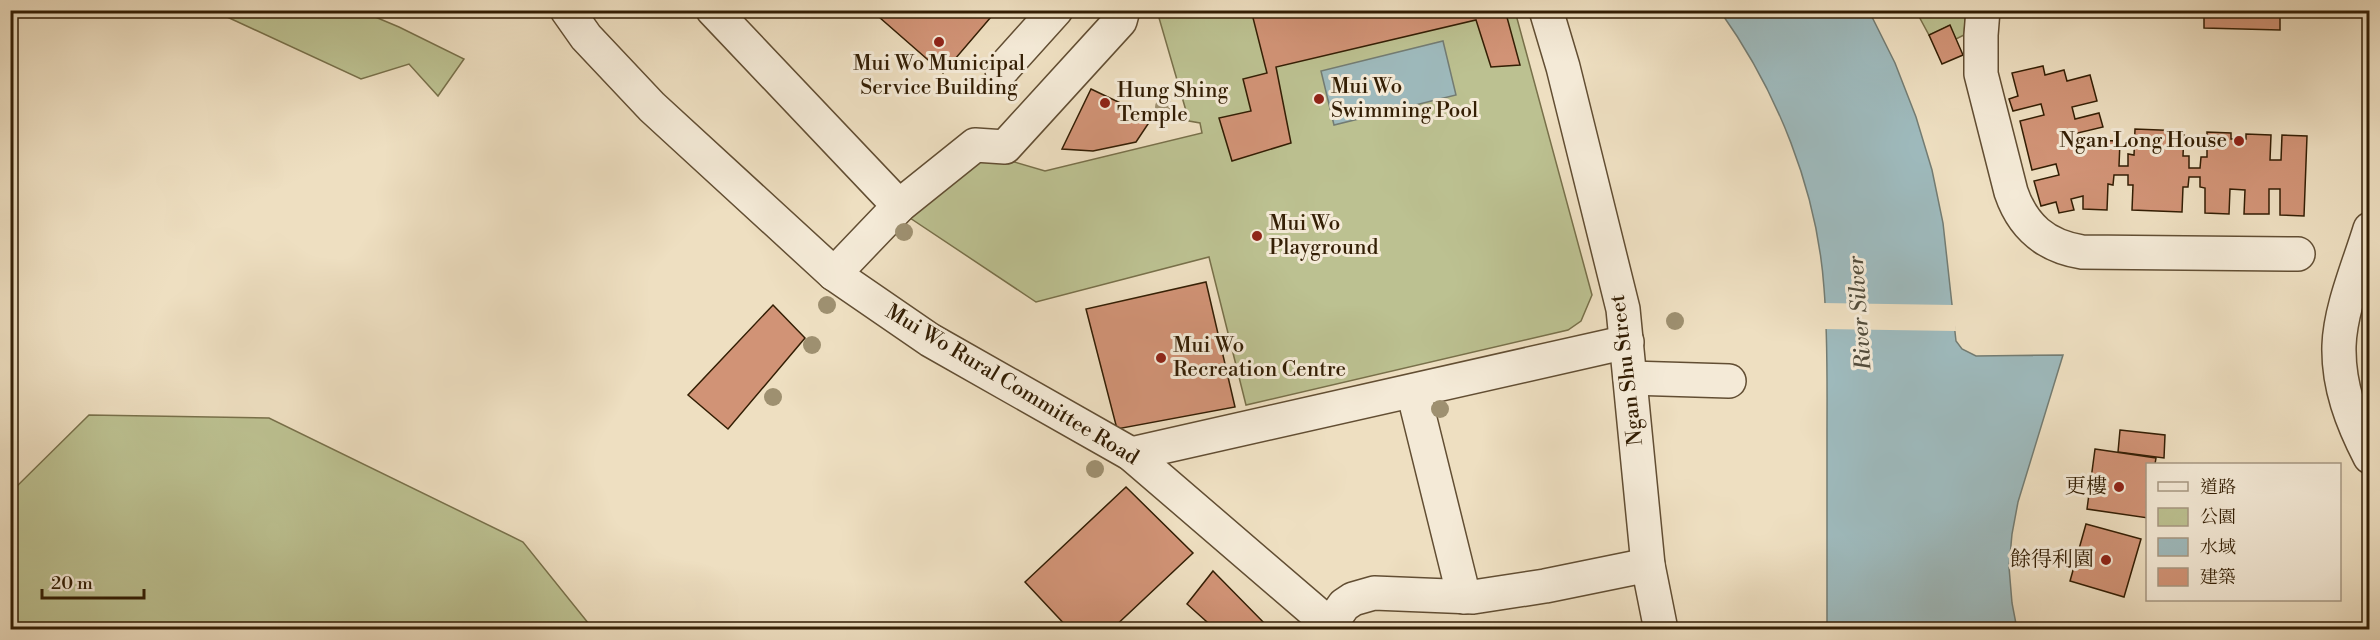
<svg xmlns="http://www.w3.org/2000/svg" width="2380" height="640" font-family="'Libre Bodoni','Noto Serif TC',serif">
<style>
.green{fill:#bcc191;stroke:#78704a;stroke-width:1.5}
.water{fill:#9ebabd;stroke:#737c73;stroke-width:1.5}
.pier{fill:#eedfc1}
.building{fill:#d19376;stroke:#331e04;stroke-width:1.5}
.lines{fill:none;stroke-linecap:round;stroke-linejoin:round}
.minor-casing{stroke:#624e33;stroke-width:36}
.minor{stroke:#f4ead7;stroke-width:33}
.tree{fill:#9e9070}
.poi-dot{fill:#8f2418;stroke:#f4ead7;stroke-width:2}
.labels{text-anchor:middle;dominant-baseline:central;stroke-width:6;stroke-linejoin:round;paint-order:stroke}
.poi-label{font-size:21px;fill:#331e04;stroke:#f4ead7;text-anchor:start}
.street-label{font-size:21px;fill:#331e04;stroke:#f4ead7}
.water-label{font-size:22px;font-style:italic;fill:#534d3c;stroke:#f4ead7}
</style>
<rect width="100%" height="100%" fill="#eedfc1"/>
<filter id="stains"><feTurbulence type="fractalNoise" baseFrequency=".00333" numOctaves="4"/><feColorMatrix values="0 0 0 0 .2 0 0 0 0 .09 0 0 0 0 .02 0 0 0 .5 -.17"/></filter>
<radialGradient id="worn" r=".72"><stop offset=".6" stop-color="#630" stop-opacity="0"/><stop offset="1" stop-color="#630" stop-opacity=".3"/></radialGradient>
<g class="green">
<path d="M212,10L361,11L399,27L464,59L438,96L409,64L361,79Z"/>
<path d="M1157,11H1515L1592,295L1581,321L1568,330L1246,405L1209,257L1036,302L907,216L984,153L1045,171L1202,133L1200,123L1189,121Z"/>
<path d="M1916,11H1966L1964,35L1956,39L1949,26L1929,35Z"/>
<path d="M89,415L269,418L523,542L593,629H11V492Z"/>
</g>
<g class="water">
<path d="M1720,11H1869L1895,63L1916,117L1932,170L1943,223L1956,341L1962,349L1976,356L2063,355L2018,502L2012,534L2009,567L2012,603L2017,629H1827C1827,564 1827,499 1827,434C1827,385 1828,337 1824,288C1817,189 1777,91 1720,11Z"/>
<path d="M1443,41L1456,95L1334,125L1321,71Z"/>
</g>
<path class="pier" d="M1822,303L1954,305L1956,331L1823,329Z"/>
<g class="building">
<path d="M871,10H997L943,73Z"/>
<path d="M1251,10H1505L1520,65L1491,67L1476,20L1276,67L1291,143L1232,161L1219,118L1251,111L1243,79L1267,73Z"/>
<path d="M2204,10H2280V30L2204,28Z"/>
<path d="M1950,25L1963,55L1942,64L1929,35Z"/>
<path d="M2043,66L2045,75L2064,70L2067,81L2090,75L2097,101L2072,107L2075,119L2099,113L2103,127L2069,135L2070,143L2083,140L2120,141L2119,166H2128V154L2134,155L2135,129L2184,131L2183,156H2189V168H2200L2201,157H2207V132L2231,133V139H2246V134L2271,135L2270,160H2281L2282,135L2307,136L2304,216L2280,215V189H2269V214H2244L2245,190L2230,189L2229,214L2205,213V188L2200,187V177H2189L2188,187H2183L2182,212L2132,210L2133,185H2128V175H2114L2113,185L2108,184L2107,210L2083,209V196L2071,199L2074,210L2059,213L2056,202L2041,206L2034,181L2059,175L2056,164L2032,170L2020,121L2044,115L2041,104L2013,111L2009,99L2018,96L2012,73Z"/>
<path d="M1091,89L1152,118L1136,142L1093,151L1062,149Z"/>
<path d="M1206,282L1235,407L1117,429L1086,309Z"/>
<path d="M773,305L805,338L728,429L688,395Z"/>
<path d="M2120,430L2165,435L2164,458L2118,452Z"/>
<path d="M2095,449L2156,458L2155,464H2148V518L2087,509Z"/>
<path d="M1126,487L1193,553L1111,630H1070L1025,582Z"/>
<path d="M2086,524L2141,539L2124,597L2070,581Z"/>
<path d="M1213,571L1271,630H1216L1187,604Z"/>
</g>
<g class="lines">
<g class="minor-casing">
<g id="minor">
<path d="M567,10L586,37L652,107L834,274L930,340L1131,454L1330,625L1332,630"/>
<path d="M713,10L899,206"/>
<path d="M1546,10L1563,67L1623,309L1648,565L1661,630"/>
<path d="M1983,10L1981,35V74L2011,192C2023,227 2045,246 2082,252L2298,254"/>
<path d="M1002,70L1056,10"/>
<path d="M2370,229C2359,265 2340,309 2339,346C2338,386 2352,422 2370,457"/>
<path d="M834,274L899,206L975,145L1005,147L1120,21L1123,10"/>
<path d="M1630,378L1729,381"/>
<path d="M1413,391L1464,597"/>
<path d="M1131,454L1627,342"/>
<path d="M1330,625L1344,605L1353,599L1374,593L1473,597L1545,586L1648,565"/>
</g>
</g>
<use href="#minor" class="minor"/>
</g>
<g class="tree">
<circle cx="1164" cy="107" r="9"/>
<circle cx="904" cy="232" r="9"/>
<circle cx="827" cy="305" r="9"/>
<circle cx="1675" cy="321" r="9"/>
<circle cx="812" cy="345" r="9"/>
<circle cx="773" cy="397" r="9"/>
<circle cx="1440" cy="409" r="9"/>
<circle cx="1095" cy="469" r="9"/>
</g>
<g class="poi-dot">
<circle cx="939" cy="42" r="6"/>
<circle cx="1319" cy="99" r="6"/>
<circle cx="1105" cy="103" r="6"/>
<circle cx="2239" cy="141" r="6"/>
<circle cx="1257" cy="236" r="6"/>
<circle cx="1161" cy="358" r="6"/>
<circle cx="2119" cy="487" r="6"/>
<circle cx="2106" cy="560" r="6"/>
</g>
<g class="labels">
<g class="poi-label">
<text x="939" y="64" text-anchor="middle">Mui Wo Municipal<tspan x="939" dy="24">Service Building</tspan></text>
<text x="1331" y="87">Mui Wo<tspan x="1331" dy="24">Swimming Pool</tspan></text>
<text x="1117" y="91">Hung Shing<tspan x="1117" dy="24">Temple</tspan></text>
<text x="2227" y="141" text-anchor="end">Ngan Long House</text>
<text x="1269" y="224">Mui Wo<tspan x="1269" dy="24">Playground</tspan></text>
<text x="1173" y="346">Mui Wo<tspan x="1173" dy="24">Recreation Centre</tspan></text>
<text x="2107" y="487" text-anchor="end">更樓</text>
<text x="2094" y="560" text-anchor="end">餘得利園</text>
</g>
<g class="street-label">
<text transform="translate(1627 370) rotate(-97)">Ngan Shu Street</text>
<text transform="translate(1012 385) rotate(31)">Mui Wo Rural Committee Road</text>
</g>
<g class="water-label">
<text transform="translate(1860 313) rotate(-94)">River Silver</text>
</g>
</g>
<rect width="2380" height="640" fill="none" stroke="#eedfc1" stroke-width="36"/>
<rect x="12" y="12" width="2356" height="616" fill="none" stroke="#331e04" stroke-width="3"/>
<rect x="18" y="18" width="2344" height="604" fill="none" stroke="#331e04" stroke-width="1.5"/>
<rect x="2146" y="463" width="195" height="138" fill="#f4ead7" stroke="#a79883" stroke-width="1.5"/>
<rect x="2158" y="482" width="30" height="9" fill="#f4ead7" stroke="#a79883" stroke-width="1.5"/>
<text x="2200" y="493" font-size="18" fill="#331e04">道路</text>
<rect x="2158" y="508" width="30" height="18" fill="#bcc191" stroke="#a79883" stroke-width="1.5"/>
<text x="2200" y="523" font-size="18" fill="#331e04">公園</text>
<rect x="2158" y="538" width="30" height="18" fill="#9ebabd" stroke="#a79883" stroke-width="1.5"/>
<text x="2200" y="553" font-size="18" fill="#331e04">水域</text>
<rect x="2158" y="568" width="30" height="18" fill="#d19376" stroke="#a79883" stroke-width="1.5"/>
<text x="2200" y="583" font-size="18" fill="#331e04">建築</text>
<path d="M42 589v9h102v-9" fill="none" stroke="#331e04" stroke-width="3"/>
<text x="51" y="589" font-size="18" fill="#331e04" stroke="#f4ead7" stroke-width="4.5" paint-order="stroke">20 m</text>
<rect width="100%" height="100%" filter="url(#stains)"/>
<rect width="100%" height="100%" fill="url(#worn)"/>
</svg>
